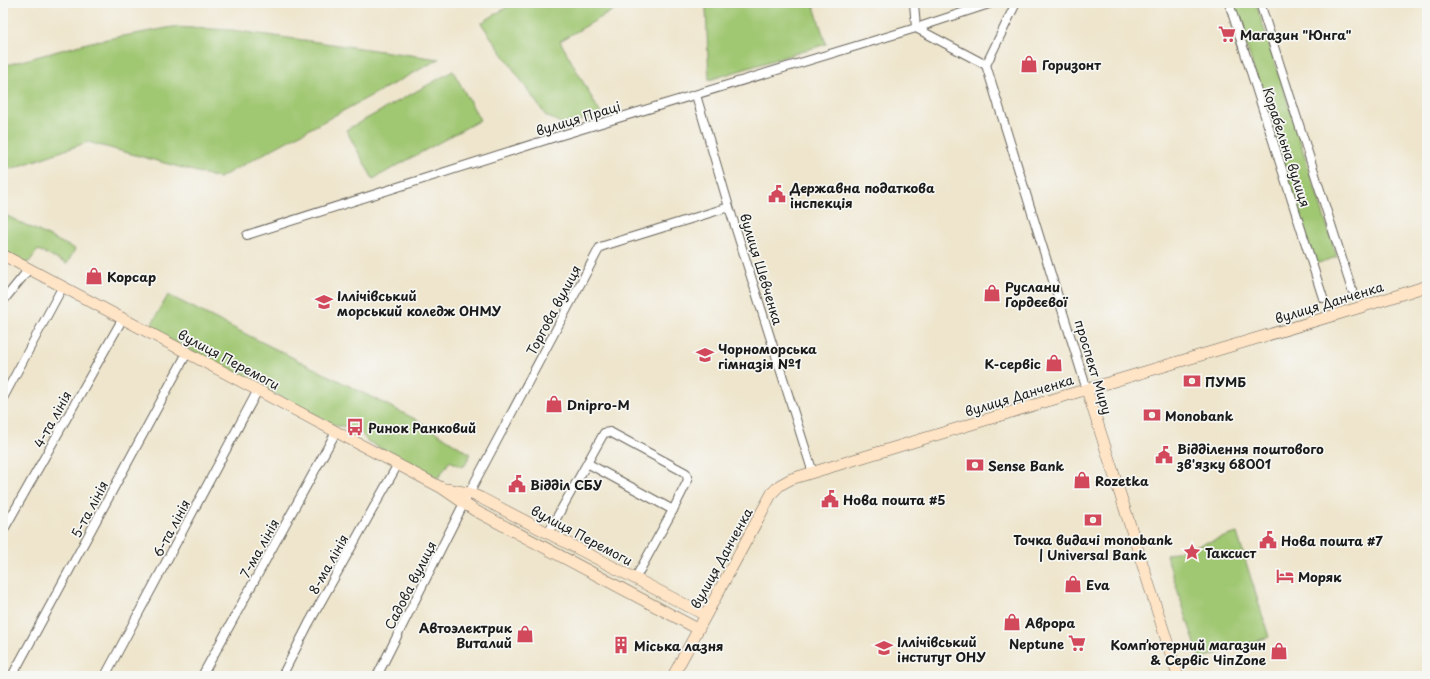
<svg xmlns="http://www.w3.org/2000/svg" width="1430" height="679" font-family="'Playpen Sans',sans-serif">
<style>
.green{fill:#a0c772;stroke:#5e7247}
.lines{fill:none;stroke-linecap:round;stroke-linejoin:round}
.street-casing{stroke:#66625a;stroke-width:10}
.secondary-casing{stroke:#66625a;stroke-width:12}
.street{stroke:#fff;stroke-width:8}
.secondary{stroke:#ffe4c6;stroke-width:11}
.labels{text-anchor:middle;dominant-baseline:central;stroke-width:3.5;stroke-linejoin:round;paint-order:stroke}
.poi-label{font-size:13px;font-weight:bold;fill:#1c1c1c;stroke:#f6f6f2;text-anchor:start}
.street-label{font-size:13px;fill:#1c1c1c;stroke:#f6f6f2}
</style>
<rect width="100%" height="100%" fill="#f6f6f2"/>
<filter id="ink" filterUnits="userSpaceOnUse"><feTurbulence type="fractalNoise" baseFrequency=".025" numOctaves="2"/><feDisplacementMap in="SourceGraphic" scale="8" xChannelSelector="R" yChannelSelector="G"/><feConvolveMatrix kernelMatrix="1 2 1 2 8 2 1 2 1" color-interpolation-filters="sRGB"/></filter>
<filter id="wash" filterUnits="userSpaceOnUse"><feTurbulence type="fractalNoise" baseFrequency=".012" numOctaves="4" result="noise"/><feDisplacementMap in="SourceGraphic" scale="16" xChannelSelector="R" yChannelSelector="G"/><feGaussianBlur stdDeviation="0.9" result="paint"/><feColorMatrix in="noise" values="0 0 0 0 0 0 0 0 0 0 0 0 0 0 0 0 0 1.4 0 .05"/><feComposite in="paint" operator="in"/></filter>
<g filter="url(#wash)">
<rect width="100%" height="100%" fill="#eee5cc"/>
<g class="green">
<path d="M514,3H626L560,41L602,116L563,124L546,116L481,23Z"/>
<path d="M703,3H813L826,44L709,80L706,8Z"/>
<path d="M1233,3H1256L1337,257L1315,264Z"/>
<path d="M173,27L231,30L439,59L219,178L88,142L11,169L3,165V66L91,42Z"/>
<path d="M453,71L480,120L373,179L346,130Z"/>
<path d="M3,214L75,249L67,264L38,250L29,262L25,263L3,251Z"/>
<path d="M168,295L419,421L470,454L466,464L462,467L450,461L438,478L367,441C361,431 349,425 337,426L149,329Z"/>
<path d="M1237,533L1269,637L1200,659L1166,555Z"/>
</g>
</g>
<g filter="url(#ink)">
<g class="lines">
<g class="street-casing">
<g id="street">
<path d="M914,3L916,28"/>
<path d="M1229,3L1323,298"/>
<path d="M1260,3L1352,290"/>
<path d="M916,28L986,65"/>
<path d="M986,65L1087,390"/>
<path d="M986,65L1016,3"/>
<path d="M696,95L729,207L813,473"/>
<path d="M247,235L552,138L916,28L992,3"/>
<path d="M3,301L29,269"/>
<path d="M3,398L63,286"/>
<path d="M587,463L673,510"/>
<path d="M3,531L123,318"/>
<path d="M548,533L604,433L610,432L686,473L688,480L673,510L635,579"/>
<path d="M12,676L187,353"/>
<path d="M105,676L258,390"/>
<path d="M202,676L336,432"/>
<path d="M282,676L309,623L398,464"/>
<path d="M377,676L469,493L600,247L729,207"/>
</g>
</g>
<g class="secondary-casing">
<g id="secondary">
<path d="M3,255L442,488L474,510L698,629"/>
<path d="M1087,390L1178,676"/>
<path d="M446,489L469,493L481,498L705,615"/>
<path d="M673,676L772,493L780,485L791,479L1041,403L1358,308L1427,286"/>
</g>
</g>
<use href="#street" class="street"/>
<use href="#secondary" class="secondary"/>
</g>
</g>
<defs>
<g id="supermarket-bare" transform="scale(1.38)"><path d="M-6-5.5h2.5l.6 2H6L4.5 2H-2.5L-4.4-4H-6ZM-1.5 3.2a1.3 1.3 0 1 0 .1 0ZM3 3.2a1.3 1.3 0 1 0 .1 0Z" fill="#d1495b" stroke="#f6f6f2" stroke-width="2.5" paint-order="stroke"/></g>
<g id="shop-bare" transform="scale(1.38)"><path d="M-5-2.5h2.3a2.7 3.5 0 0 1 5.4 0H5L5.5 6h-11ZM-1.5-2.5h3a1.5 2.3 0 0 0-3 0Z" fill="#d1495b" stroke="#f6f6f2" stroke-width="2.5" paint-order="stroke"/></g>
<g id="civic-bare" transform="scale(1.38)"><path d="M-.6-6.5H3V-4.5H.6V-3L4-1V1h2V6H-6V1h2V-1L-.6-3ZM-1.2 2.5V6h2.4V2.5Z" fill="#d1495b" stroke="#f6f6f2" stroke-width="2.5" paint-order="stroke"/></g>
<g id="university-bare" transform="scale(1.38)"><path d="M0-5L7-2L0 1L-7-2ZM-4 1L0 2.5L4 1V4Q0 6-4 4Z" fill="#d1495b" stroke="#f6f6f2" stroke-width="2.5" paint-order="stroke"/></g>
<g id="school-bare" transform="scale(1.38)"><path d="M0-5L7-2L0 1L-7-2ZM-4 1L0 2.5L4 1V4Q0 6-4 4Z" fill="#d1495b" stroke="#f6f6f2" stroke-width="2.5" paint-order="stroke"/></g>
<g id="bank-bare" transform="scale(1.38)"><path d="M-6-4H6V4H-6ZM0-2.3a2.3 2.3 0 1 0 0 4.6a2.3 2.3 0 1 0 0-4.6Z" fill="#d1495b" stroke="#f6f6f2" stroke-width="2.5" paint-order="stroke"/></g>
<g id="bus-bare" transform="scale(1.38)"><path d="M-5-6H5V4H4V6H2V4H-2V6H-4V4H-5ZM-3.5-4V0h7V-4ZM-3.5 1.2v1.5H-2V1.2ZM2 1.2v1.5H3.5V1.2Z" fill="#d1495b" stroke="#f6f6f2" stroke-width="2.5" paint-order="stroke"/></g>
<g id="sight-bare" transform="scale(1.38)"><path d="M0-6L1.8-2.2L6-1.7L2.9 1.2L3.7 5.4L0 3.3L-3.7 5.4L-2.9 1.2L-6-1.7L-1.8-2.2Z" fill="#d1495b" stroke="#f6f6f2" stroke-width="2.5" paint-order="stroke"/></g>
<g id="hotel-bare" transform="scale(1.38)"><path d="M-6-4.5h1.5V1H6V5H4.5V3h-9V5H-6ZM-4 0a1.8 1.8 0 1 1 3.6 0ZM.5 0V-2.5h3Q6-2.5 6 0Z" fill="#d1495b" stroke="#f6f6f2" stroke-width="2.5" paint-order="stroke"/></g>
<g id="building-bare" transform="scale(1.38)"><path d="M-4-6H4V6H1V3H-1V6H-4ZM-2.5-4.3h1.7v1.8h-1.7ZM.8-4.3h1.7v1.8H.8ZM-2.5-1h1.7V.8h-1.7ZM.8-1h1.7V.8H.8Z" fill="#d1495b" stroke="#f6f6f2" stroke-width="2.5" paint-order="stroke"/></g>
</defs>
<g fill-rule="evenodd">
<use href="#supermarket-bare" x="1227" y="34"/>
<use href="#shop-bare" x="1029" y="64"/>
<use href="#civic-bare" x="777" y="194"/>
<use href="#shop-bare" x="94" y="276"/>
<use href="#shop-bare" x="992" y="293"/>
<use href="#university-bare" x="324" y="302"/>
<use href="#school-bare" x="705" y="355"/>
<use href="#shop-bare" x="1054" y="363"/>
<use href="#bank-bare" x="1192" y="381"/>
<use href="#shop-bare" x="554" y="404"/>
<use href="#bank-bare" x="1152" y="415"/>
<use href="#bus-bare" x="355" y="427"/>
<use href="#civic-bare" x="1164" y="455"/>
<use href="#bank-bare" x="975" y="465"/>
<use href="#shop-bare" x="1082" y="480"/>
<use href="#civic-bare" x="517" y="484"/>
<use href="#civic-bare" x="830" y="499"/>
<use href="#bank-bare" x="1093" y="520"/>
<use href="#civic-bare" x="1268" y="540"/>
<use href="#sight-bare" x="1192" y="552"/>
<use href="#hotel-bare" x="1285" y="576"/>
<use href="#shop-bare" x="1073" y="584"/>
<use href="#shop-bare" x="1012" y="622"/>
<use href="#shop-bare" x="525" y="634"/>
<use href="#supermarket-bare" x="1077" y="643"/>
<use href="#building-bare" x="621" y="645"/>
<use href="#university-bare" x="884" y="648"/>
<use href="#shop-bare" x="1279" y="651"/>
</g>
<g class="labels">
<g class="poi-label">
<text x="1240" y="34">Магазин "Юнга"</text>
<text x="1042" y="64">Горизонт</text>
<text x="790" y="187">Державна податкова<tspan x="790" dy="15">інспекція</tspan></text>
<text x="107" y="276">Корсар</text>
<text x="1005" y="286">Руслани<tspan x="1005" dy="15">Гордєєвої</tspan></text>
<text x="337" y="295">Іллічівський<tspan x="337" dy="15">морський коледж ОНМУ</tspan></text>
<text x="718" y="348">Чорноморська<tspan x="718" dy="15">гімназія №1</tspan></text>
<text x="1041" y="363" text-anchor="end">К-сервіс</text>
<text x="1205" y="381">ПУМБ</text>
<text x="567" y="404">Dnipro-M</text>
<text x="1165" y="415">Monobank</text>
<text x="368" y="427">Ринок Ранковий</text>
<text x="1177" y="448">Відділення поштового<tspan x="1177" dy="15">зв'язку 68001</tspan></text>
<text x="988" y="465">Sense Bank</text>
<text x="1095" y="480">Rozetka</text>
<text x="530" y="484">Відділ СБУ</text>
<text x="843" y="499">Нова пошта #5</text>
<text x="1093" y="539" text-anchor="middle">Точка видачі monobank<tspan x="1093" dy="15">| Universal Bank</tspan></text>
<text x="1281" y="540">Нова пошта #7</text>
<text x="1205" y="552">Таксист</text>
<text x="1298" y="576">Моряк</text>
<text x="1086" y="584">Eva</text>
<text x="1025" y="622">Аврора</text>
<text x="512" y="627" text-anchor="end">Автоэлектрик<tspan x="512" dy="15">Виталий</tspan></text>
<text x="897" y="641">Іллічівський<tspan x="897" dy="15">інститут ОНУ</tspan></text>
<text x="1064" y="643" text-anchor="end">Neptune</text>
<text x="1266" y="644" text-anchor="end">Комп’ютерний магазин<tspan x="1266" dy="15">&amp; Сервіс ЧіпZone</tspan></text>
<text x="634" y="645">Міська лазня</text>
</g>
<g class="street-label">
<text transform="translate(578 118) rotate(-17)">вулиця Праці</text>
<text transform="translate(1287 147) rotate(72)">Корабельна вулиця</text>
<text transform="translate(762 269) rotate(73)">вулиця Шевченка</text>
<text transform="translate(1329 302) rotate(-17)">вулиця Данченка</text>
<text transform="translate(553 310) rotate(-62)">Торгова вулиця</text>
<text transform="translate(229 359) rotate(28)">вулиця Перемоги</text>
<text transform="translate(1094 367) rotate(73)">проспект Миру</text>
<text transform="translate(1019 395) rotate(-17)">вулиця Данченка</text>
<text transform="translate(52 419) rotate(-61)">4-та лінія</text>
<text transform="translate(89 509) rotate(-62)">5-та лінія</text>
<text transform="translate(171 528) rotate(-62)">6-та лінія</text>
<text transform="translate(582 535) rotate(28)">вулиця Перемоги</text>
<text transform="translate(259 548) rotate(-61)">7-ма лінія</text>
<text transform="translate(721 558) rotate(-61)">вулиця Данченка</text>
<text transform="translate(328 564) rotate(-61)">8-ма лінія</text>
<text transform="translate(410 585) rotate(-63)">Садова вулиця</text>
</g>
</g>
<rect width="1430" height="679" fill="none" stroke="#f6f6f2" stroke-width="16"/>
</svg>
